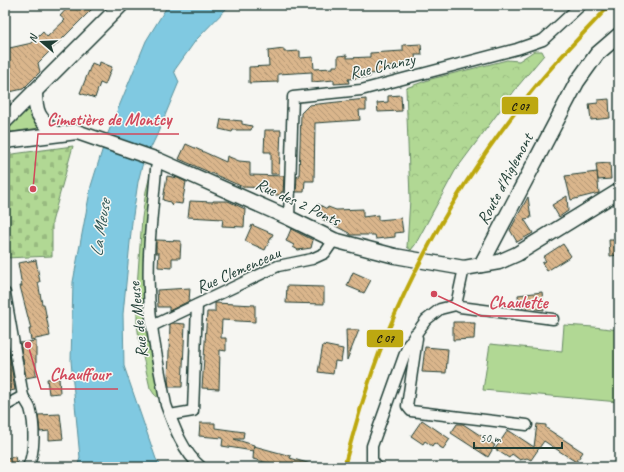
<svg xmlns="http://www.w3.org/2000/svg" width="624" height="472" font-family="Caveat,sans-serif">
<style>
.grass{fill:#b1d894;stroke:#688a64}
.forest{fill:url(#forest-crowns);stroke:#688a64}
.cemetery{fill:url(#cemetery-stones);stroke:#688a64}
.water{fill:#80c9e1;stroke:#59919c}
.building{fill:url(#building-back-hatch);stroke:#1f3d34}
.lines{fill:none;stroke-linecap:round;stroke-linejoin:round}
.street-casing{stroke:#1f3d34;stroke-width:13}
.secondary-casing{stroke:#1f3d34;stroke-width:17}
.street{stroke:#f6f6f2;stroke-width:10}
.secondary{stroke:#f6f6f2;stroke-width:14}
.rail-1-casing{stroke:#f6f6f2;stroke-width:7}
.rail-1{stroke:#bda811;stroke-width:4}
.labels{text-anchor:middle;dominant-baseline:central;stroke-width:3;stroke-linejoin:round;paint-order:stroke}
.street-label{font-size:17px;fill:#1f3d34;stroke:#f6f6f2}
.water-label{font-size:18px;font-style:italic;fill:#325957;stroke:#f6f6f2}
.leader{fill:none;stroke:#d1495b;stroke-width:1.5}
.callout-dot{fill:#d1495b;stroke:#f6f6f2;stroke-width:1.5}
.callout-label{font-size:18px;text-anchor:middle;font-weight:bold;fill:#d1495b;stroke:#f6f6f2;stroke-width:3;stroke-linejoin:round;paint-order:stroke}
.line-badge{stroke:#f6f6f2;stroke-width:1.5}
.pale-badge-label{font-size:11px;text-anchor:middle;font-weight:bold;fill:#111}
</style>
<defs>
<pattern id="forest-crowns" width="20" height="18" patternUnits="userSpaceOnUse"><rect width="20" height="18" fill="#b1d894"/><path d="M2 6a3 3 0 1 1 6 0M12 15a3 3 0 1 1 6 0" fill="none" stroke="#98ba80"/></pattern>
<pattern id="cemetery-stones" width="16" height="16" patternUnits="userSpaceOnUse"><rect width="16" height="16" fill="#b1d894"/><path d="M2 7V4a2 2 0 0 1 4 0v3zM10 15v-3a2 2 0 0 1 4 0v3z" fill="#98ba80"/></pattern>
<pattern id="building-back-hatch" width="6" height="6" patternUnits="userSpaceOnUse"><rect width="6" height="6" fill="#dab68c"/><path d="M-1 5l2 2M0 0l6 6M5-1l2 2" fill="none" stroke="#b09573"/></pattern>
</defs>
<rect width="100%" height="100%" fill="#f6f6f2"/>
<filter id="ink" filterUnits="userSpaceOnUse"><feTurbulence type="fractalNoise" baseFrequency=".025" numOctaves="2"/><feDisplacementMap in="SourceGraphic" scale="8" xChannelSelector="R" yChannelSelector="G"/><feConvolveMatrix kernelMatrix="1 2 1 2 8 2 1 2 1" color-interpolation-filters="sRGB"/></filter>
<g filter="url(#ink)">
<g class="grass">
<path d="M28,107L31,109L40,126L39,128L12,132L9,130C8,122 22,113 28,107Z"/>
<path d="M156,169L149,290L166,405L154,394L150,388L139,339L137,323V287L142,218L146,191L151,172Z"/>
<path d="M564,325L594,327L619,330V402L483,390L490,344L562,351Z"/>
</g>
<path class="forest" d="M534,51H542L544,55L518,86L455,171L415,245L411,250L407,247L410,199L406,88L431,79L507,60L519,61Z"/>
<path class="cemetery" d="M73,146L52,222V256L5,258V155Z"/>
<path class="water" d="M168,5H230L196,40L174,71L179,82L156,137L142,166L138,182L132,222L123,314L124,366L156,459L162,467H77L80,458L71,361L73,282L91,186L106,138L146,41Z"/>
<g class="building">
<path d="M70,5H96L38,63L40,72L23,89L5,93V73H9L5,49L32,43L43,32L47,37L65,20L60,16Z"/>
<path d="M421,44L422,55H415L416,61L405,62V66L386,67V70L380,71V73L370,74V77L348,79L349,83L334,84V80L312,82V72L278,74V82L249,83V67L269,66L268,51L284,49V52L300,51V58L313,57L314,69L333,68V66H338V56L347,55V58L370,57V53L403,51V45Z"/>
<path d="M100,62L112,67L105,85L100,83L95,98L80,93L92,63L99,66Z"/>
<path d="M401,95L402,111L378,112L377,103L388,102V96Z"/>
<path d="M366,99V110H359L360,120L315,123L314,181H305L304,192H296L297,176L299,177L301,113L309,105Z"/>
<path d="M609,99L610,118L591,120L589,104L598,103V100Z"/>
<path d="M221,119L242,121V124L252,126L251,130H233L232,132L219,129Z"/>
<path d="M265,130H281L279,174H271V152H264Z"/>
<path d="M186,144L226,162L227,156L239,161L250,162V175L284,176L283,192H281V195H270V188L243,187L179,159Z"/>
<path d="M610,163L611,179L598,180L596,164Z"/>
<path d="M597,172L599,193L571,200L565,176Z"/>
<path d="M167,176L178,178L186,182L182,204L175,203L172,206L170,202L163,200Z"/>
<path d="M567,196L568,211L559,217L552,205Z"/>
<path d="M528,197L531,218L524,219L533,233L517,242L510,230Z"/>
<path d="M190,201L213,202V201H228L245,209L244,227L222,226L223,219L188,217Z"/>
<path d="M318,204L327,209L328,207L336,210L363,209V217L378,215V220L401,218L403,232L395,233V237L376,239L375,235H350L349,233L322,219L323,217L319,216Z"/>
<path d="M252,225L273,234L265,250L245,241Z"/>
<path d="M291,229L313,240L311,248L298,250L293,247L294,245L286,241Z"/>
<path d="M156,240L181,241L180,258H172V268L158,267L159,253H156Z"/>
<path d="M609,240H619V255L610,256Z"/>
<path d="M563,244L571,256L547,271L542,263L546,261L543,257Z"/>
<path d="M36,260L40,282H38L42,304H44L50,336L31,340L29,329H31L20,286H22L18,263Z"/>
<path d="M353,272L371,280L364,293L347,286Z"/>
<path d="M287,286L324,287V304L286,303Z"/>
<path d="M190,288L189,301L169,311V307H158L157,290Z"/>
<path d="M542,292L544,310L519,307L518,295Z"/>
<path d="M215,303L255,305V322L222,320L221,338H226V351L220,350L219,389L202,388L207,312H215Z"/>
<path d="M453,322H470V323H475L474,339L453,340Z"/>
<path d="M173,323L185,324L182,387H169L168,380L170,324Z"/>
<path d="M346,330H359L347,360Z"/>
<path d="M36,341V376L26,378L20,343Z"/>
<path d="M8,345L15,390L5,392V346Z"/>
<path d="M323,345L343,349L341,362L335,361L333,374L318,372Z"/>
<path d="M425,347L448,349L446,373L422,372Z"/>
<path d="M59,378L60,393L49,394L47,379Z"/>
<path d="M60,414L63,439L49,440V431L40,432L38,415Z"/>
<path d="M422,420L450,439L443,449L434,443L432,446L425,441L423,444L411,436Z"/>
<path d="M200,423H215V428L244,432L243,439H234L254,445L253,451L222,446L223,438L199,436Z"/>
<path d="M457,424H463L495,445L488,457L451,433Z"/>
<path d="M537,424L546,425V428L583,452L576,462L544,441L531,460L527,458L520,460L512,454L509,458L495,449L508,430L534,447Z"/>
<path d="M254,446L291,456L290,458L311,464V467H283L253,459Z"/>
<path d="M15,456L17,467H5V460Z"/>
</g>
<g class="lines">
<g class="street-casing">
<g id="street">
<path d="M158,160L156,169C153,209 147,250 149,290C150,329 159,367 166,405C174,427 183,452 201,467"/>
<path d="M289,218L293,97L361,90L517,49L543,40L581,5"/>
<path d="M5,293L23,396C25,400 28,404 30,408C35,425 35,451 28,467"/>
<path d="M456,305L460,307L553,319"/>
<path d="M456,305L464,268"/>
<path d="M152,326L278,266L312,259L325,253L334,240"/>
<path d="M415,334L417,338L407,406L411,411L527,425"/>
<path d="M5,406L23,396"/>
<path d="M170,415L193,411L197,305"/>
<path d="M377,467L372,460V446L408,345L426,320L440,309L456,305"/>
</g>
</g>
<g class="secondary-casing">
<g id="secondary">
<path d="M35,91C35,116 40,118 56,134"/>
<path d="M5,121L121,5"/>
<path d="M5,141L77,132L158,160L289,218L334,240L395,256L464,268L499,262L517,254L619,191"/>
<path d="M481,265L577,82L597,54L619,35"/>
</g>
</g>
<use href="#street" class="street"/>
<use href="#secondary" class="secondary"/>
<g class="rail-1-casing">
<path id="rail-1" d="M344,467C356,423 368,380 385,338C419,255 465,177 520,106C547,70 579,38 610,5"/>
</g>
<use href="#rail-1" class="rail-1"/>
</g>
</g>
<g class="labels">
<g class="street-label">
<text transform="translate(382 66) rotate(-13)">Rue Chanzy</text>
<text transform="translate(505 179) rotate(-62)">Route d'Aiglemont</text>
<text transform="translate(298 202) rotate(25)">Rue des 2 Ponts</text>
<text transform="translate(238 270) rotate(-24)">Rue Clemenceau</text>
<text transform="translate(138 320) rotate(-96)">Rue de Meuse</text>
</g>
<g class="water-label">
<text transform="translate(100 228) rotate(-81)">La Meuse</text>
</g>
</g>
<path class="leader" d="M33 189L38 134H179M434 294L481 316H556M28 345L41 389H118"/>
<g class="callout-dot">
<circle cx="33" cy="189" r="4"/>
<circle cx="434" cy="294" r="4"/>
<circle cx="28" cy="345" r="4"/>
</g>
<g class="callout-label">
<text x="109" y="125">Cimetière de Montcy</text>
<text x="518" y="308">Chaulette</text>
<text x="80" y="380">Chauffour</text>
</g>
<g class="line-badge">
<rect x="501" y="96" width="38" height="19" rx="4" fill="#bda811"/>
<rect x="366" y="329" width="38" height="19" rx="4" fill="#bda811"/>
</g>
<g class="pale-badge-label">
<text x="520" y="110">C 07</text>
<text x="385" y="342">C 07</text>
</g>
<rect width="624" height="472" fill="none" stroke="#f6f6f2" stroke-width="20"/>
<rect x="10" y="10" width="604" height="452" fill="none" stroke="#1f3d34" stroke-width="1.5" filter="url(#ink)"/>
<g transform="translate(42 42) rotate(289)" stroke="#f6f6f2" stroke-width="3" paint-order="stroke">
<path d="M0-3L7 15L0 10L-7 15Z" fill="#1f3d34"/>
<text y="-6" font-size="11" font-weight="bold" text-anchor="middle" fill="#1f3d34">N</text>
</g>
<path d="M474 442v6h88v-6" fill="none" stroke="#1f3d34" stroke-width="2"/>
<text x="480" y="442" font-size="12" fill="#1f3d34" stroke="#f6f6f2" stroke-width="3" paint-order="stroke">50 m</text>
</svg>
